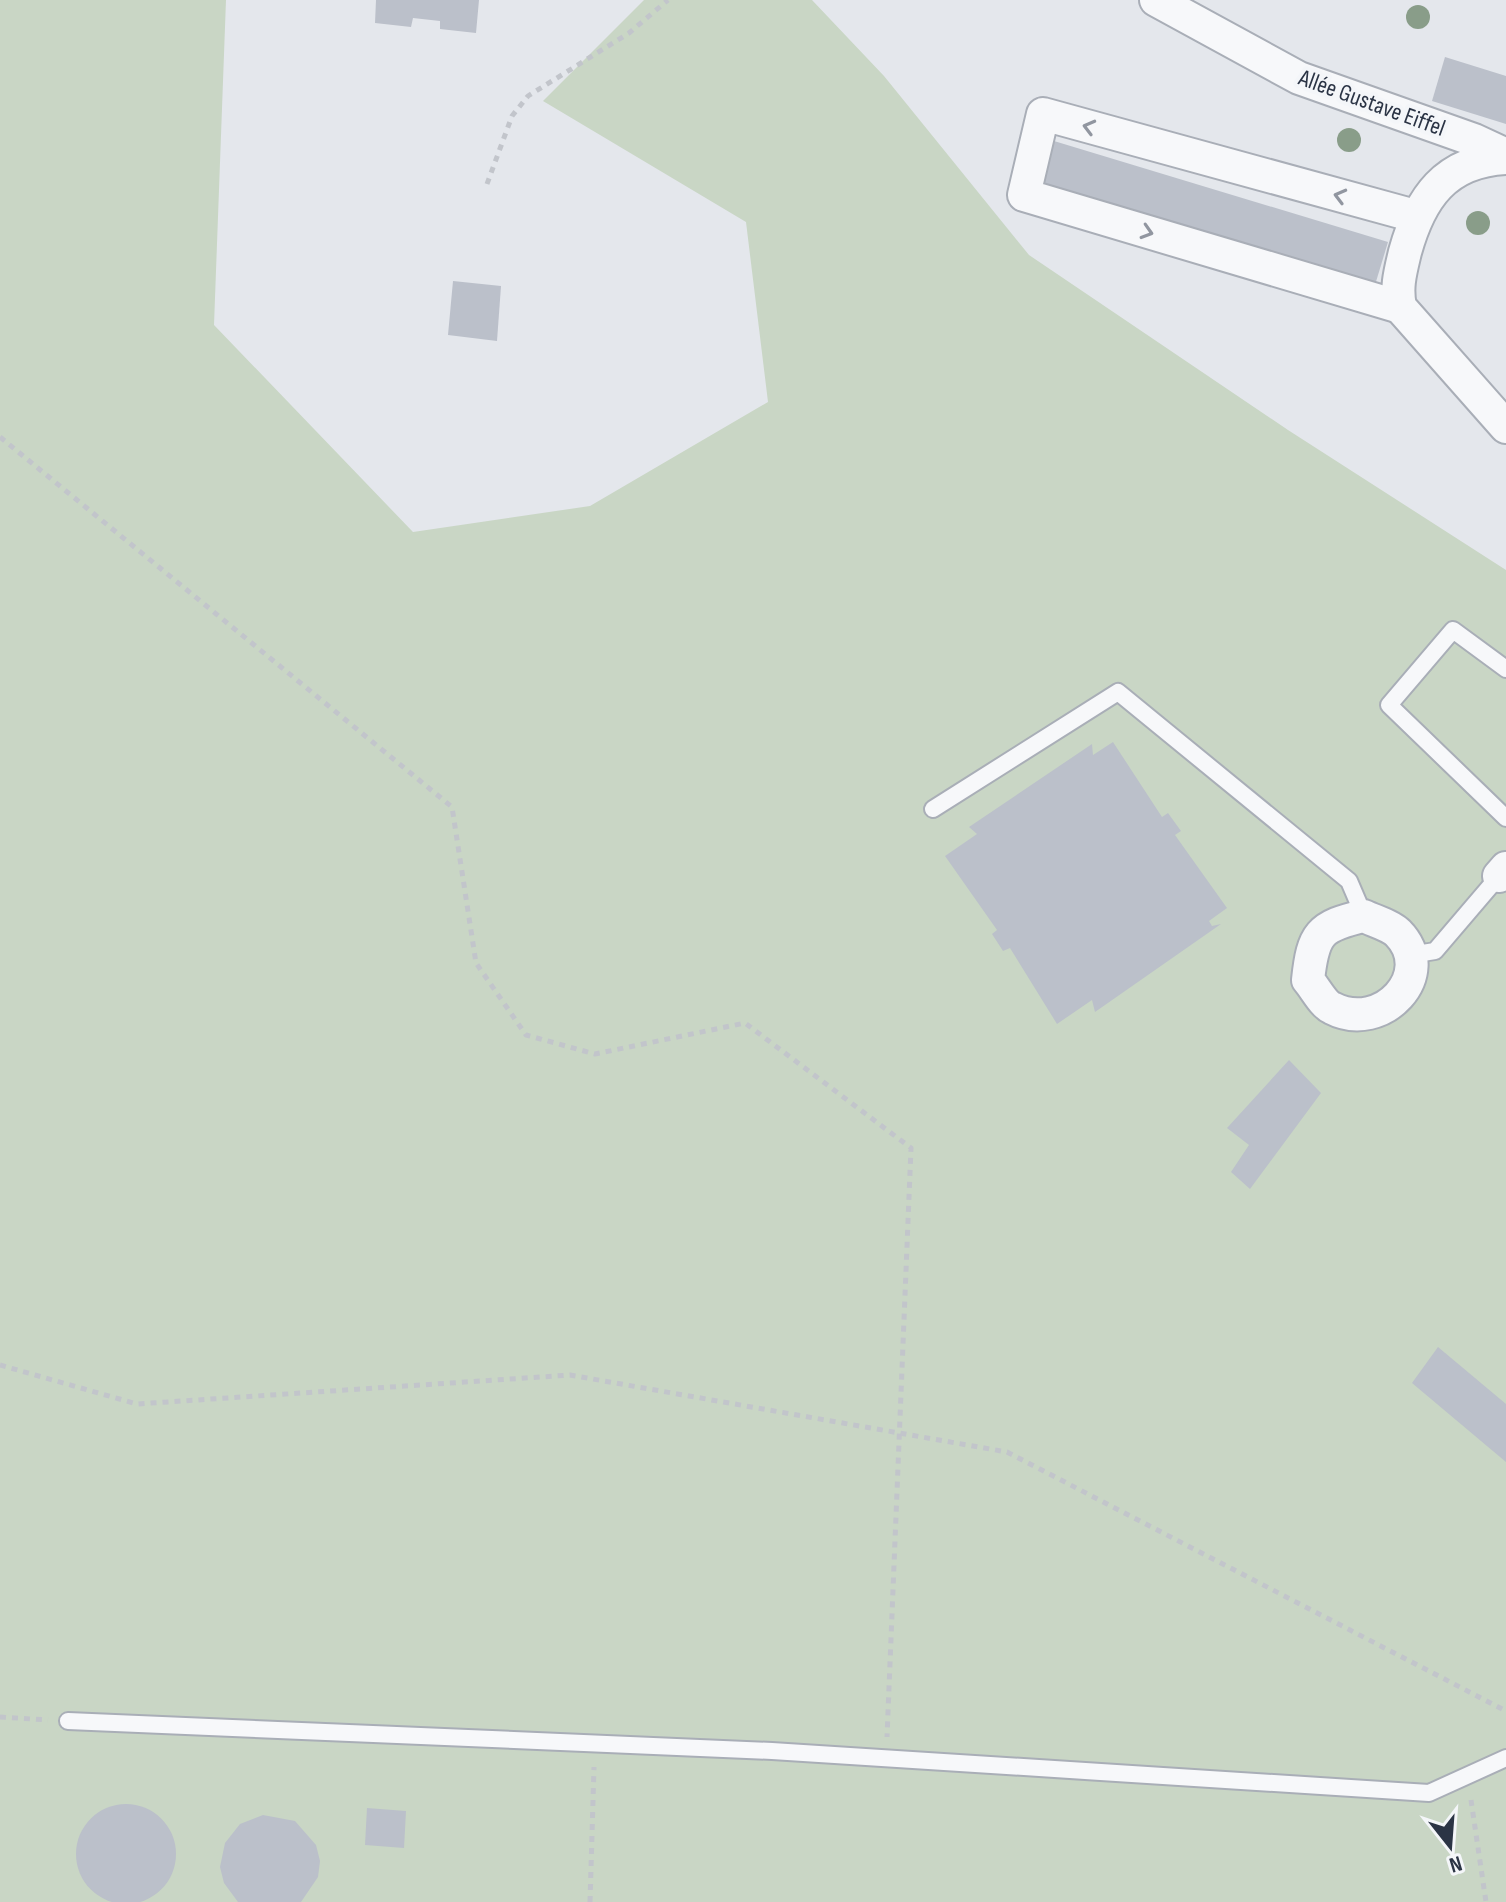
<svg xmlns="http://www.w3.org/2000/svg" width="1506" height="1902" font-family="'Sofia Sans Condensed',sans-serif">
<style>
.green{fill:#c9d6c5}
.building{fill:#bbc0ca}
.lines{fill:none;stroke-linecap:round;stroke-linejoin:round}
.lane-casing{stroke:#a9aeb7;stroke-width:20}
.street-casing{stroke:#a9aeb7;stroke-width:36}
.path{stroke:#c2c5cb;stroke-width:5;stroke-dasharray:6 6;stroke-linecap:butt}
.lane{stroke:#f7f8fa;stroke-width:16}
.street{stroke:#f7f8fa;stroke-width:32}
.tree{fill:#899d89}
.oneway{stroke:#9196a0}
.labels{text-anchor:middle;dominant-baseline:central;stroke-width:8;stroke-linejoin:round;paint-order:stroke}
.street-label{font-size:24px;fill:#2b3445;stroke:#f4f6f9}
</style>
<rect width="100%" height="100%" fill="#e4e7ec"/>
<path class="green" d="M0,0H226L214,325L413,532L590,506L768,402L746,222L543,101L644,0H812L884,76L1029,255L1288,430L1506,570V1902H0Z"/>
<g class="building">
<path d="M376,0H479L476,33L440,29V21L413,18L411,27L375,23Z"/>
<path d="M1445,57L1506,76V124L1432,101Z"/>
<path d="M1054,141L1388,242L1375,285L1042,184Z"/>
<path d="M453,281L501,286L497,341L448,335Z"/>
<path d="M1113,742L1162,817L1168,813L1181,831L1175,835L1227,908L1209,921L1212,926L1221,924L1095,1012L1092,1000L1057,1024L1010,948L1003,951L992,934L997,930L945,856L977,834L969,827L1092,744L1093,755Z"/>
<path d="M1289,1060L1321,1093L1250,1189L1231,1172L1249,1145L1227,1128Z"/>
<path d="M1438,1347L1506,1404V1462L1412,1383Z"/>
<circle cx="126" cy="1854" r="50"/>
<path d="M367,1808L406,1811L404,1848L365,1845Z"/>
<path d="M263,1815L295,1821L316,1845L320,1861L318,1877L301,1902H238L224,1883L220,1867L225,1843L240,1824Z"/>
</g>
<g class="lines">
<g class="lane-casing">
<g id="lane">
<path d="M1506,669L1453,630L1389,705L1506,818"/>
<path d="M933,809L1118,692L1349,881L1364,916"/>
<path d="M1410,955L1435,951L1499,876"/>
<path d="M68,1721L772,1751L1429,1793L1506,1758"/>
</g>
</g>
<g class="street-casing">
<g id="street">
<path d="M1156,0L1299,78L1474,140L1506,155"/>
<path d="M1506,158C1445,161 1420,198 1405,252C1400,273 1396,287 1400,307L1506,427"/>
<path d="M1400,307L1024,195L1043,114L1415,216"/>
<path d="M1499,876L1506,868"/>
<path d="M1364,916C1374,921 1390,925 1398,933C1438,974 1382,1034 1332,1008C1323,1004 1315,988 1308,980C1313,934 1319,926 1364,916Z"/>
</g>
</g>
<g class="path">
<path d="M487,184L512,116L528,96L629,33L668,0"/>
<path d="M0,437L452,807L476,963L526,1035L595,1054L745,1023L911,1148L887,1737"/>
<path d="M0,1365L137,1404L570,1375L1007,1452L1506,1711"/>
<path d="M0,1717L48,1720"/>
<path d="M1471,1800L1486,1902"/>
<path d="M590,1902L594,1767"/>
</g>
<use href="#lane" class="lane"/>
<use href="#street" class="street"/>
</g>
<g class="tree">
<circle cx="1418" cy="17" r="12"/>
<circle cx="1349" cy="140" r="12"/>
<circle cx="1478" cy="223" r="12"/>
</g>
<defs><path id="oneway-chevron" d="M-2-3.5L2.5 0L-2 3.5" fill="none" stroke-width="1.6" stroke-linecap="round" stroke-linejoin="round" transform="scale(2)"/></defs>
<g class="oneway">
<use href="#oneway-chevron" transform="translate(1089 127) rotate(-165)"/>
<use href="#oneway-chevron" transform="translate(1340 196) rotate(-165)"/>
<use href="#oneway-chevron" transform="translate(1147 232) rotate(17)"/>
</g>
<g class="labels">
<g class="street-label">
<text transform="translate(1372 103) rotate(20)">Allée Gustave Eiffel</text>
</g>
</g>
<g transform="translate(1450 1846) rotate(163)" stroke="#f4f6f9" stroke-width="6" paint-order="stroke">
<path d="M0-6L14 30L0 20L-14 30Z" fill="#2b3445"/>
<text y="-12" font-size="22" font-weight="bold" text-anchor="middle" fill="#2b3445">N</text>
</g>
</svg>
